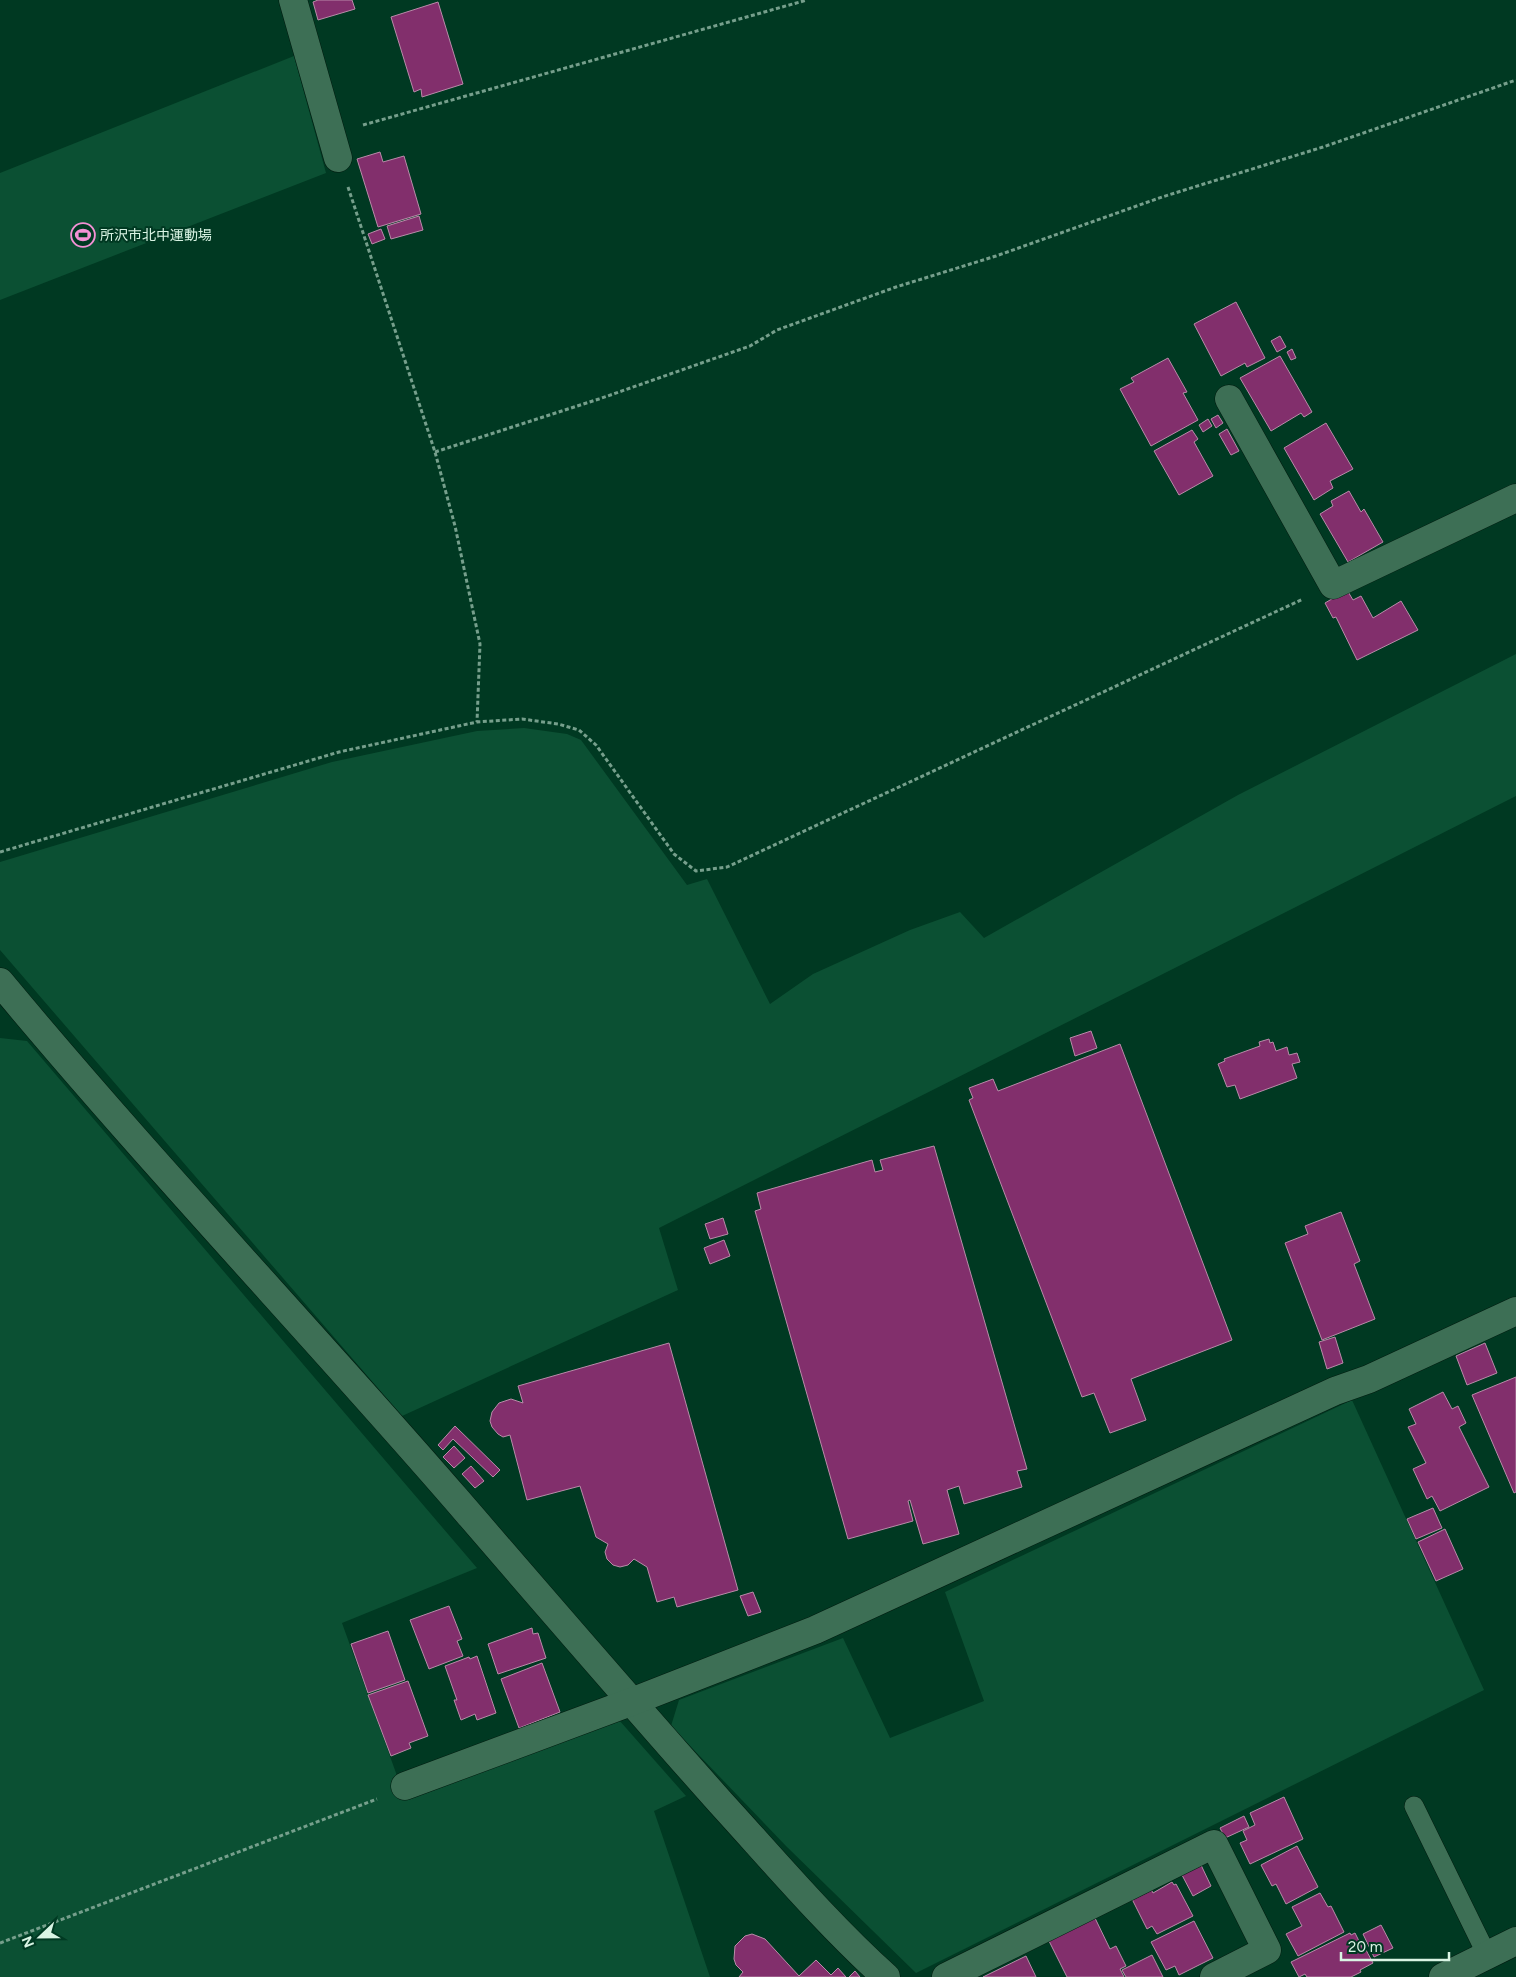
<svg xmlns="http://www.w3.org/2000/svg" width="1516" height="1977" font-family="Figtree,'Noto Sans JP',sans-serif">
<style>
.green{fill:#0b5033}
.building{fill:#822f6c;stroke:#b98ba9}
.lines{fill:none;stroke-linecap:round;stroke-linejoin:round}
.service-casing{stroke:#021c10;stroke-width:20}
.minor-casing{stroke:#021c10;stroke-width:29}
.path{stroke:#769f8c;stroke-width:3;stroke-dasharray:4 2.5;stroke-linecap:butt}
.service{stroke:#3d6f55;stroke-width:19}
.minor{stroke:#3d6f55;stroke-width:28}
.labels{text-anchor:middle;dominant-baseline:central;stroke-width:4;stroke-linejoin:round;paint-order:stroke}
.poi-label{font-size:14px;fill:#d9f4e4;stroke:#003922;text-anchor:start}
</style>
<rect width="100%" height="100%" fill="#003922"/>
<g class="green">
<path d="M294,56L326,173L0,300V173Z"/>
<path d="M1516,654V796L659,1228L678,1290L402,1416L0,950V862L332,762L477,731L524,728L567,734L581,740L687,885L707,879L770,1004L813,974L910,930L960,912L984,938L1238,795Z"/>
<path d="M0,1038L27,1041L477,1568L342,1623L405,1798L619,1720L686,1796L654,1811L710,1977H0Z"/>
<path d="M1352,1400L1484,1690L916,1973L786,1846L671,1726L679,1700L843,1638L890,1738L984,1701L945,1592Z"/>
</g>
<g class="building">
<path d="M318,0H352L355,9L318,20L313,2Z"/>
<path d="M438,2L463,84L422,97L421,89L414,92L391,17Z"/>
<path d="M380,152L383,162L404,156L421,214L378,227L357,159Z"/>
<path d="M419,216L423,230L391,239L387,226Z"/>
<path d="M381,229L385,239L372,244L368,234Z"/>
<path d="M1236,302L1265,358L1247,367L1245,363L1221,376L1194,324Z"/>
<path d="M1280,336L1286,347L1277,352L1271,341Z"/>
<path d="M1292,349L1296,358L1291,360L1287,352Z"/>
<path d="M1280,356L1312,412L1304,417L1301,413L1271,431L1240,378Z"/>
<path d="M1168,358L1187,392L1183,393L1198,420L1151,446L1120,389L1134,382L1131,378Z"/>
<path d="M1218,415L1223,423L1216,428L1211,419Z"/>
<path d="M1208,419L1212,426L1203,432L1199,425Z"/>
<path d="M1326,423L1353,469L1330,481L1333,488L1314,500L1284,448Z"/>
<path d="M1227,429L1239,451L1231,455L1219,434Z"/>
<path d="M1192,430L1198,439L1194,442L1213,476L1179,495L1154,451Z"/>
<path d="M1349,491L1361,512L1364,509L1383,542L1348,562L1320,514L1333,506L1331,501Z"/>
<path d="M1347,590L1353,600L1361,596L1373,618L1401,601L1418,630L1357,660L1336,617L1333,618L1325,603Z"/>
<path d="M1091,1031L1097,1048L1075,1056L1070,1038Z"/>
<path d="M1269,1039L1270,1043L1273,1042L1276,1051L1287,1047L1289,1055L1297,1053L1300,1062L1292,1064L1297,1078L1240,1099L1235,1085L1227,1087L1218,1064L1225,1061L1224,1059L1260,1046L1259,1042Z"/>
<path d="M1120,1044L1232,1340L1131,1379L1146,1420L1110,1433L1094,1393L1082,1397L969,1100L973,1098L969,1088L993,1079L998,1091Z"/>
<path d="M934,1146L1027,1469L1017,1471L1022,1487L964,1504L959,1486L947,1490L959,1534L923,1544L910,1500L908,1501L913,1521L848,1539L755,1211L761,1209L757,1193L872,1160L875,1172L883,1170L880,1160Z"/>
<path d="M1341,1212L1360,1261L1354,1264L1375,1319L1322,1340L1285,1243L1308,1234L1305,1226Z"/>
<path d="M723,1218L728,1234L710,1239L705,1224Z"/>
<path d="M724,1240L730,1256L710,1264L704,1248Z"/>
<path d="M1335,1337L1343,1363L1327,1369L1319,1342Z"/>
<path d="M669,1343L738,1590L677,1607L674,1597L657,1602L647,1567L634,1559L628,1565L620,1567L613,1565L607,1559L605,1552L608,1544L596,1537L580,1486L527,1500L510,1435L503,1437L498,1434L492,1427L490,1421L492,1412L499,1403L511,1399L523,1403L518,1386Z"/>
<path d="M1485,1343L1497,1373L1467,1385L1456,1356Z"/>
<path d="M1516,1377V1492L1514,1493L1472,1395Z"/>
<path d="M1443,1392L1452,1409L1458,1406L1466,1423L1459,1427L1489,1487L1440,1511L1432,1496L1427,1499L1413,1469L1426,1463L1408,1427L1416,1424L1409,1409Z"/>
<path d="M455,1426L500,1470L493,1477L453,1439L443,1450L438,1445Z"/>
<path d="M454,1446L465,1458L454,1468L443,1457Z"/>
<path d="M471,1466L484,1481L475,1488L462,1474Z"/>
<path d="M1433,1508L1442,1528L1416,1539L1407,1519Z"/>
<path d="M1445,1529L1463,1569L1436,1581L1418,1542Z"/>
<path d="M753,1592L761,1612L748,1616L740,1596Z"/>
<path d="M449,1606L462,1639L457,1641L463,1656L429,1669L410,1620Z"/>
<path d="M532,1628L533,1634L538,1633L546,1658L498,1674L488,1644Z"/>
<path d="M388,1631L405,1680L368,1693L351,1644Z"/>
<path d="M477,1656L496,1713L477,1720L475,1714L461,1720L454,1700H457L445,1666L469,1657L470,1659Z"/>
<path d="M542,1663L560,1712L519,1728L501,1679Z"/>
<path d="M408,1681L428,1736L409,1743L411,1748L391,1756L368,1695Z"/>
<path d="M1284,1797L1303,1839L1250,1864L1240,1843L1247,1840L1243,1831L1255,1825L1250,1813Z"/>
<path d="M1244,1816L1249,1827L1225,1838L1220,1828Z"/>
<path d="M1297,1846L1318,1887L1286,1904L1276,1884L1272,1886L1261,1865Z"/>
<path d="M1201,1865L1211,1886L1193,1896L1182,1875Z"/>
<path d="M1172,1882L1174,1885L1176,1884L1193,1916L1157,1934L1152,1926L1147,1929L1131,1897L1150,1887L1153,1893Z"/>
<path d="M1320,1893L1328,1907L1331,1906L1344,1932L1298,1956L1286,1934L1302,1926L1292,1907Z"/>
<path d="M1094,1916L1110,1949L1116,1946L1126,1966L1120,1969L1124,1977H1067L1048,1939Z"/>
<path d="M1194,1921L1213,1958L1179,1975L1175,1966L1166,1970L1151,1942Z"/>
<path d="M1381,1925L1393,1948L1374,1957L1363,1934Z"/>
<path d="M1350,1933L1351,1935L1355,1933L1364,1951L1366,1950L1373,1963L1360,1970L1361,1972L1351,1977H1307L1305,1974L1299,1977L1291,1962Z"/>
<path d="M752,1934L765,1939L799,1976L816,1960L831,1975L838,1968L846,1977H739L743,1972L736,1965L734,1959L735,1946L745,1936Z"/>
<path d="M1152,1955L1163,1977H1126L1122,1970Z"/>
<path d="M1026,1956L1036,1977H983Z"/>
<path d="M855,1971L860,1977H849Z"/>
</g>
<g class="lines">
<g class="service-casing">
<path id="service" d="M1414,1806L1487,1955"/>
</g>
<g class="minor-casing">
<g id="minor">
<path d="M293,0L338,158"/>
<path d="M1229,399L1333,585L1516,498"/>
<path d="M0,982C147,1159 306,1326 456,1499C544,1601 631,1702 720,1802C773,1860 828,1925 886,1977"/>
<path d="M405,1786L631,1702L815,1630L1335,1391L1369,1379L1516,1311"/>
<path d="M946,1977L1214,1844L1267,1950L1214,1977"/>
<path d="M1443,1977L1516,1941"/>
</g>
</g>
<g class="path">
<path d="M363,125L807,0"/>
<path d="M348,187L435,452L455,526L480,644L477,722"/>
<path d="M435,452L599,399L750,346L777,330L896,287L996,256L1162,197L1323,147L1516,80"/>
<path d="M0,852L339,752L477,722L522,719L558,724L579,730L596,745L674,854L696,871L727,867L1303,599"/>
<path d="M0,1943L377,1799"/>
</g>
<use href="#service" class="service"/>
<use href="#minor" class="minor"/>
</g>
<defs>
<g id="stadium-ring" transform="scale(1.25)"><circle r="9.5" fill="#003922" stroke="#f391d5" stroke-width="1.5"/><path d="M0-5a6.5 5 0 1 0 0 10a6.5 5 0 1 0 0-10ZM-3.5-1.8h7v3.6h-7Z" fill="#f391d5"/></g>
</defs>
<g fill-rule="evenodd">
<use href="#stadium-ring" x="83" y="235"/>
</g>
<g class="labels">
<g class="poi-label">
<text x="100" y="235">所沢市北中運動場</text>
</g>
</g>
<g transform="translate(40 1937) rotate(248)" stroke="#003922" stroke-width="4" paint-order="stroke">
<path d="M0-4L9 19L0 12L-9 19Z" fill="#d9f4e4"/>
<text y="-8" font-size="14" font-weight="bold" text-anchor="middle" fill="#d9f4e4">N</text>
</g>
<path d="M1341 1952v8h108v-8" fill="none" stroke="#d9f4e4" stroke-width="2.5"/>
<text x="1348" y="1952" font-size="15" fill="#d9f4e4" stroke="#003922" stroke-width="4" paint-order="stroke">20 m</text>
</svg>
